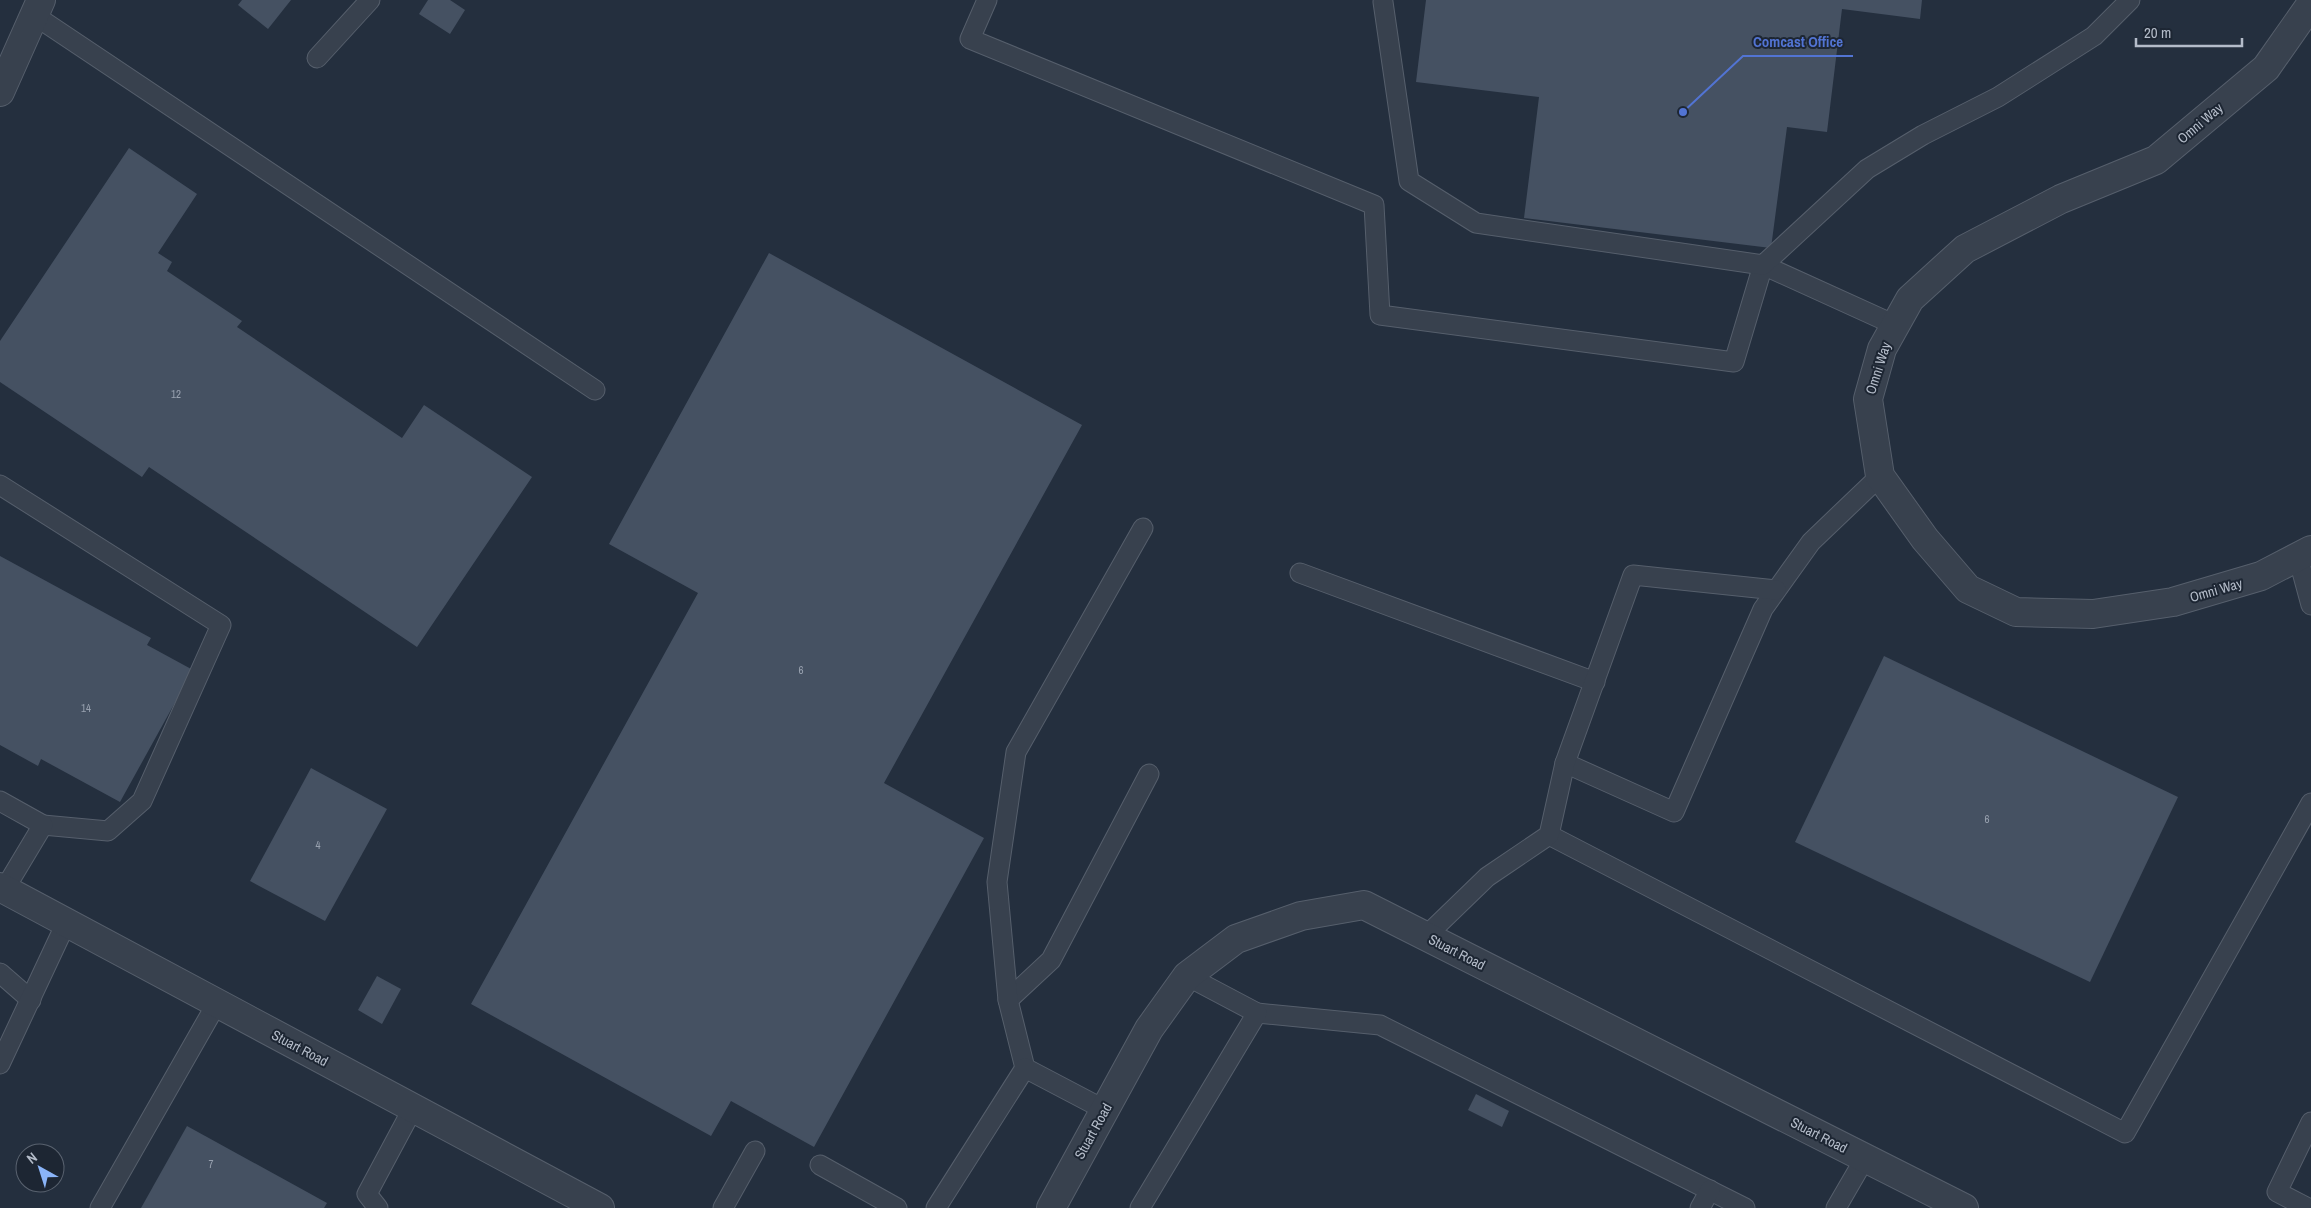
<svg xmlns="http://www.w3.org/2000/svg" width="2311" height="1208" font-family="'Archivo Narrow',sans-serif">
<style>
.building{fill:#455162}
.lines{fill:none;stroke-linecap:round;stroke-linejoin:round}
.service-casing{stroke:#565f6c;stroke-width:21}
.minor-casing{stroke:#565f6c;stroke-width:30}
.service{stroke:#38414e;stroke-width:19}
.minor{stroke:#38414e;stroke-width:28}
.labels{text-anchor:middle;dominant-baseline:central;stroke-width:4;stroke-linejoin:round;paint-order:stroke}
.number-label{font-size:11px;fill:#98a1af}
.street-label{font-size:14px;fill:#b4bcc9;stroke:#1d2633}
.leader{fill:none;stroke:#5274d3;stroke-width:2}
.callout-dot{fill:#5274d3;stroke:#1d2633;stroke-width:2}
.callout-label{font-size:15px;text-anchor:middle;font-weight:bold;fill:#5274d3;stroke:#1d2633;stroke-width:4;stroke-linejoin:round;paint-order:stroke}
</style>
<rect width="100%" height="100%" fill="#242f3e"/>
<g class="building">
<path d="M242,0H291L268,29L238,5Z"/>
<path d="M428,0H450L465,10L450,34L419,14Z"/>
<path d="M1426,0H1922L1920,19L1842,9L1827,132L1787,127L1771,248L1524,218L1539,97L1416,82Z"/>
<path d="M129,148L197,194L158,253L172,262L167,271L242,321L237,327L402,438L424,405L532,477L417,647L149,467L142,477L0,382V341Z"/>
<path d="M769,253L1082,425L884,783L984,838L814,1147L731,1101L711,1136L471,1004L698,593L609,544Z"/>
<path d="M0,556L151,638L147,645L193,670L120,802L41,759L38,766L0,745Z"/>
<path d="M1884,656L2178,797L2090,982L1795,842Z"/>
<path d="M311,768L387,809L325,921L250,881Z"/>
<path d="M377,976L401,989L382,1024L358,1010Z"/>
<path d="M1476,1094L1509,1111L1502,1127L1468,1110Z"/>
<path d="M187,1126L327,1203L324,1208H141Z"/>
</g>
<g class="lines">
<g class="service-casing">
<g id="service">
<path d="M987,0L970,39L1374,205L1380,315L1734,362L1763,265L1895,325"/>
<path d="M1383,2L1409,181L1476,223L1763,265L1867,169L1923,135L1998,97L2094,36L2130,0"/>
<path d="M34,15L595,390"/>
<path d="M317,58L370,0"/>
<path d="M0,485L221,625L142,801L108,831L43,825"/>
<path d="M2298,557L2311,605"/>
<path d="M1300,573L1595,682"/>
<path d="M1565,763L1674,812L1763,609L1811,542L1880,476"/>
<path d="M0,801L43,825L4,890"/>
<path d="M1549,835L2125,1133L2311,803"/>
<path d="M1426,936L1487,877L1549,835L1565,763L1633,575L1776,590"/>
<path d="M0,973L31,1000"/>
<path d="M1008,1000L1051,960L1149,774"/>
<path d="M1257,1013L1380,1025L1745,1208"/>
<path d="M0,1064L67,921"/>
<path d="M1025,1068L1008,1000L997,882L1016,752L1143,528"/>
<path d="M820,1165L897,1208"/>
<path d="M100,1208L217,1003"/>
<path d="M378,1208L367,1194L413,1108"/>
<path d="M723,1208L755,1151"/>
<path d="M936,1208L1025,1068L1105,1110"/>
<path d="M1140,1208L1257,1013L1187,976"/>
<path d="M1700,1208L1710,1190"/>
<path d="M1836,1208L1865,1158"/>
<path d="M2308,1208L2277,1192L2311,1122"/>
</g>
</g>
<g class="minor-casing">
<g id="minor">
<path d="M2311,4L2266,68L2156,160L2061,199L1965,249L1910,299L1882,349L1868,399L1880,476L1925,539L1968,589L2016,612L2093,614L2173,602L2261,576L2311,550"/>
<path d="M0,92L41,0"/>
<path d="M0,887L600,1208"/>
<path d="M1051,1208L1149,1029L1187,976L1236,939L1301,916L1364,905L1964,1208"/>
</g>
</g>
<use href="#service" class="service"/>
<use href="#minor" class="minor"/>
</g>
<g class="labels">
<g class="number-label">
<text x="176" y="394">12</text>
<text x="801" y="670">6</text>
<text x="86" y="708">14</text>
<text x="1987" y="819">6</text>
<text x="318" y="845">4</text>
<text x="211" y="1164">7</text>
</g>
<g class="street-label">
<text transform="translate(2200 123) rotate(-40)">Omni Way</text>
<text transform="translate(1878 368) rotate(-72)">Omni Way</text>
<text transform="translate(2216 590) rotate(-16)">Omni Way</text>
<text transform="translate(1457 952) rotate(27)">Stuart Road</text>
<text transform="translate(300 1048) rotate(28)">Stuart Road</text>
<text transform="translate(1093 1131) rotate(-61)">Stuart Road</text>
<text transform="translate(1819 1135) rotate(27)">Stuart Road</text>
</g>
</g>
<path class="leader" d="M1683 112L1743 56H1853"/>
<circle class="callout-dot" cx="1683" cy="112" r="5"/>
<g class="callout-label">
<text x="1798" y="47">Comcast Office</text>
</g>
<g transform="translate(40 1168) rotate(321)"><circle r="24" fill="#1d2633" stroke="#59626f"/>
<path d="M0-4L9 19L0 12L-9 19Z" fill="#8ab4f8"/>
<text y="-8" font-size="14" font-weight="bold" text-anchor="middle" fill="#b4bcc9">N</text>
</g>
<path d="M2136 38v8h106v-8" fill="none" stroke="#b4bcc9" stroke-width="2.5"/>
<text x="2144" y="38" font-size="15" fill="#b4bcc9" stroke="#1d2633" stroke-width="4" paint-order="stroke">20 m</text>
</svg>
